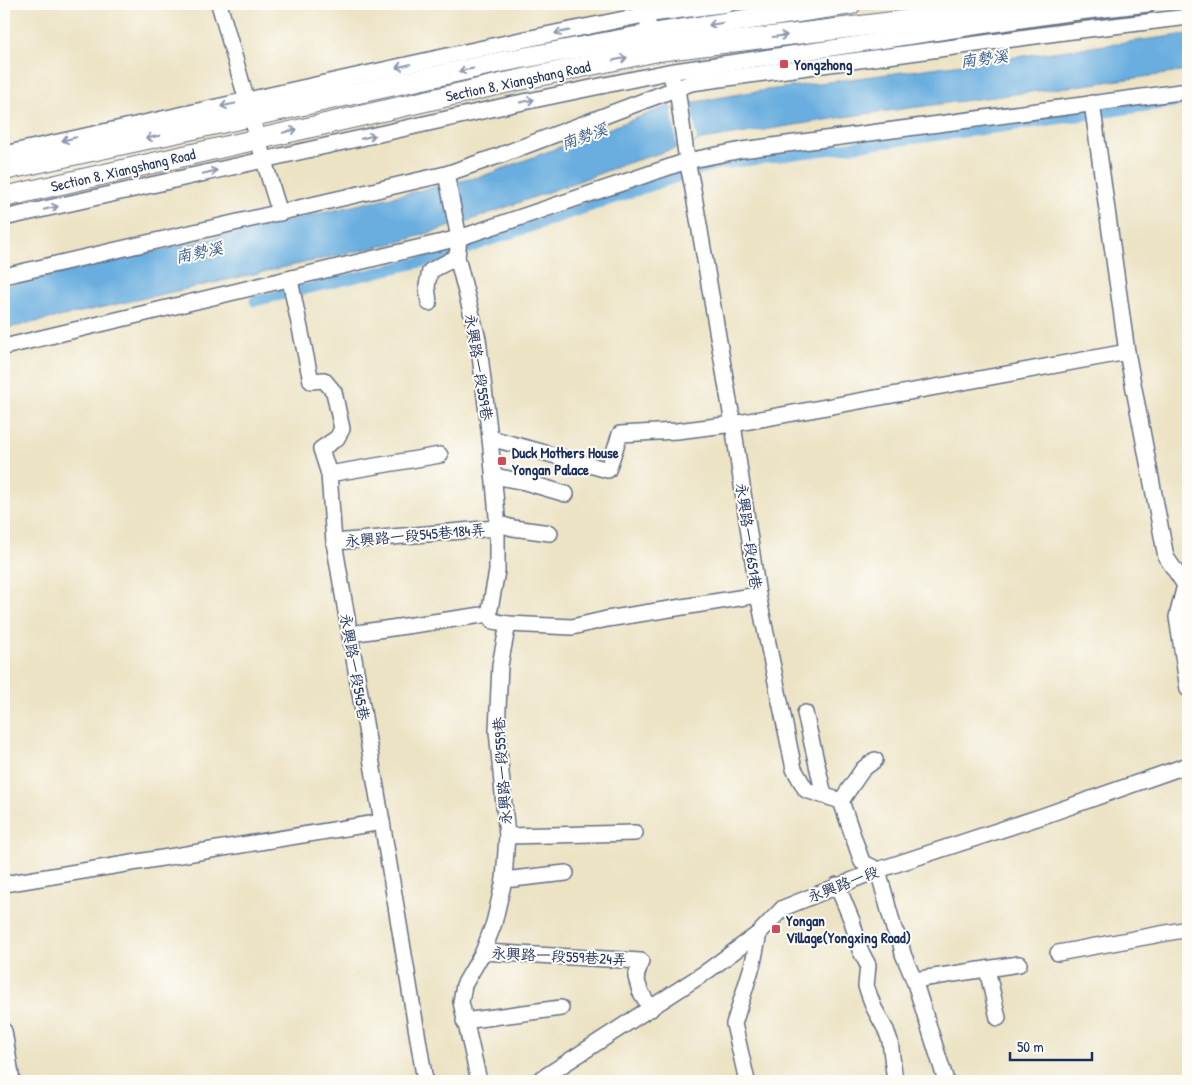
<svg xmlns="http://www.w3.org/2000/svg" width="1192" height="1085" font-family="'Patrick Hand','LXGW WenKai TC',sans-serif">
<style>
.water{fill:#69aedf;stroke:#426e9e}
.pier{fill:#ece3c4}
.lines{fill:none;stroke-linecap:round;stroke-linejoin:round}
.canal{stroke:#69aedf;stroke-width:11}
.minor-casing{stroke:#646e82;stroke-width:18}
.major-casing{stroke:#646e82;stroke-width:22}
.minor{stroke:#fff;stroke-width:15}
.major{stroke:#fff;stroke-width:20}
.oneway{stroke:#8d97ae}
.poi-dot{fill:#d1495b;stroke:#fdfcf7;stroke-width:2}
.labels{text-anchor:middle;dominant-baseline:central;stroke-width:4;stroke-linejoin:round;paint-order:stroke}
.poi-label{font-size:15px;font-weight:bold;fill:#1b2f5e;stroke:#fdfcf7;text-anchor:start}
.street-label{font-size:15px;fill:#1b2f5e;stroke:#fdfcf7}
.water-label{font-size:16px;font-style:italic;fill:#365b8b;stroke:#fdfcf7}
</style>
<rect width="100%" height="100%" fill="#fdfcf7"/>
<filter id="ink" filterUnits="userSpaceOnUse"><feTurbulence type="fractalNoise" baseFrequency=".02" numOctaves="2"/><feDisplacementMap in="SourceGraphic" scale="10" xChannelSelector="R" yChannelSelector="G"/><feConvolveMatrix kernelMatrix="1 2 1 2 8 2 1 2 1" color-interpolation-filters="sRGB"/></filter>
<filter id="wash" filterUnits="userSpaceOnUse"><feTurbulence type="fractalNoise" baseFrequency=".0096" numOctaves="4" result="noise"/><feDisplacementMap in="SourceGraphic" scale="20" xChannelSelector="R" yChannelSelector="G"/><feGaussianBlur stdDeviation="1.12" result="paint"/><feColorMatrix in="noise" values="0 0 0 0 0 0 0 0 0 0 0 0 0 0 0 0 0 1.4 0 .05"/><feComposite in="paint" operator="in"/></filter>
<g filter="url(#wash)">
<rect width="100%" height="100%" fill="#ece3c4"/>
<path class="water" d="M1188,34V71L850,116L702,140L634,161L468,221L399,242L4,329V286L483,176L663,108L745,93Z"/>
<path class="pier" d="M691,100L697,141L677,146L671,104Z"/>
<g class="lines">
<path class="canal" d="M255,301L451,255L482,243L712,165L1009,126L1188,100"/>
</g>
</g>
<g filter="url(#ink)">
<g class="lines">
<g class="minor-casing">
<g id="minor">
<path d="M219,4C240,74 258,144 280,213"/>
<path d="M641,4L655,43"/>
<path d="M672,80L677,88L687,161L692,184L733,424L758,595L794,769L806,790L841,801L862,862L878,870"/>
<path d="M1092,103L1127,352L1166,557L1185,585L1177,617L1188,689"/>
<path d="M4,154L497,45L644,15L728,4"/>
<path d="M446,174L459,238L457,257L478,339L490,438L497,516V571L489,614L493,621L508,624L500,665L497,731L507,836L504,880L494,923L483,952L464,985L461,1002L479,1081"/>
<path d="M4,218L509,105L668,72L1062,14L1148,4"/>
<path d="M4,276L446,174L501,155L691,83L1064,32L1188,17"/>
<path d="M290,280L311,381L324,380L334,392L342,429L337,438L321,449L329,474L334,542L382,822L425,1081"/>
<path d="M429,303L427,286L430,271L457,257"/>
<path d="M4,347L459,238L687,161L742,150L1188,91"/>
<path d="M490,438L608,470L620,434L677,431L733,424L1127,352"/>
<path d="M329,474L440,455"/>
<path d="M494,476L525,482L566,494"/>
<path d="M496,523L513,528L550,533"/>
<path d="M334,542L496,528"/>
<path d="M508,624L572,627L607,619L758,595"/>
<path d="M350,634L489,614"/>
<path d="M805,713L824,795"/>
<path d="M841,801L863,769L875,760"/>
<path d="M507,836L635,833"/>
<path d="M878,870L894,929L900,940L903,954L914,980L946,1081"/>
<path d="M504,880L566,873"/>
<path d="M4,884L382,822"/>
<path d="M837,885L852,921L860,950L868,965L866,986L874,1008L886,1030L890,1041L895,1081"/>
<path d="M483,952L641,961L636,977L640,991L651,1009"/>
<path d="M1058,953L1188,929"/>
<path d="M987,969L998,1018"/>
<path d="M914,980L1019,964"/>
<path d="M464,1021L561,1008"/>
<path d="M4,1031L12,1081"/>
<path d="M538,1081L706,972L759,933L783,908L878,870L1040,817L1188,765"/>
<path d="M747,1081L734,1024L753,963L759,933"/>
</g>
</g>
<g class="major-casing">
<g id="major">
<path d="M4,170L501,62L652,34L851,4"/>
<path d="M4,197L505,83L658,51L1039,4"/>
</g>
</g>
<use href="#minor" class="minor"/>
<use href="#major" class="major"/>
</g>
<defs><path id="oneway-shaft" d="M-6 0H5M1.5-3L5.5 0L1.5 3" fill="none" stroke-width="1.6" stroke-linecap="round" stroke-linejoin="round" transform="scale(1.25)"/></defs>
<g class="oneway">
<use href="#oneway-shaft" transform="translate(716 24) rotate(171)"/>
<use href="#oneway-shaft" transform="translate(562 32) rotate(169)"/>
<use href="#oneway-shaft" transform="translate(780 36) rotate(-7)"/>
<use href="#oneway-shaft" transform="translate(620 59) rotate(-12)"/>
<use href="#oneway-shaft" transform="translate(403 66) rotate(167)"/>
<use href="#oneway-shaft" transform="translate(466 70) rotate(168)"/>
<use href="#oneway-shaft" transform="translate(527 101) rotate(-12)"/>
<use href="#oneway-shaft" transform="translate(228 105) rotate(168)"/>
<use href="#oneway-shaft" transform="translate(290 131) rotate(-13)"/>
<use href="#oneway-shaft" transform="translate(153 137) rotate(168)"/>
<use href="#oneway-shaft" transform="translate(368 137) rotate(-13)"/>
<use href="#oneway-shaft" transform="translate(69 139) rotate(167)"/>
<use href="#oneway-shaft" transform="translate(210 172) rotate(-13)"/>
<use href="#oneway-shaft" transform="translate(51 208) rotate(-13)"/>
</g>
</g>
<g class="poi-dot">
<rect x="779" y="59" width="10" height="10" rx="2.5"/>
<rect x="497" y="456" width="10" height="10" rx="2.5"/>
<rect x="771" y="924" width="10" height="10" rx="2.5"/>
</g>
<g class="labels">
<g class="poi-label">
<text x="794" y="64">Yongzhong</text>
<text x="512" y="452">Duck Mothers House<tspan x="512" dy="17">Yongan Palace</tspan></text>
<text x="786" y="920">Yongan<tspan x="786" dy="17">Village(Yongxing Road)</tspan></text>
</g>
<g class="street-label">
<text transform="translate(518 81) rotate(-12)">Section 8, Xiangshang Road</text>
<text transform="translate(123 170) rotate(-13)">Section 8, Xiangshang Road</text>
<text transform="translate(479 367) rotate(81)">永興路一段559巷</text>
<text transform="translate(415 535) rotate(-5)">永興路一段545巷184弄</text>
<text transform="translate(749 536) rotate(82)">永興路一段651巷</text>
<text transform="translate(355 667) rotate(80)">永興路一段545巷</text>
<text transform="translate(502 771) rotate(-94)">永興路一段559巷</text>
<text transform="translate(843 884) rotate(-21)">永興路一段</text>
<text transform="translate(559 956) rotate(3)">永興路一段559巷24弄</text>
</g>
<g class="water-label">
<text transform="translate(984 58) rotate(-7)">南勢溪</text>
<text transform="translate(584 136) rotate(-20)">南勢溪</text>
<text transform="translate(199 252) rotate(-12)">南勢溪</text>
</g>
</g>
<rect width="1192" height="1085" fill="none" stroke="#fdfcf7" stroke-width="20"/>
<path d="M1010 1052v8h82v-8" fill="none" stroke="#1b2f5e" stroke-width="2.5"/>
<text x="1017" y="1052" font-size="15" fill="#1b2f5e" stroke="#fdfcf7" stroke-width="4" paint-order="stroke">50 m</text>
</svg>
